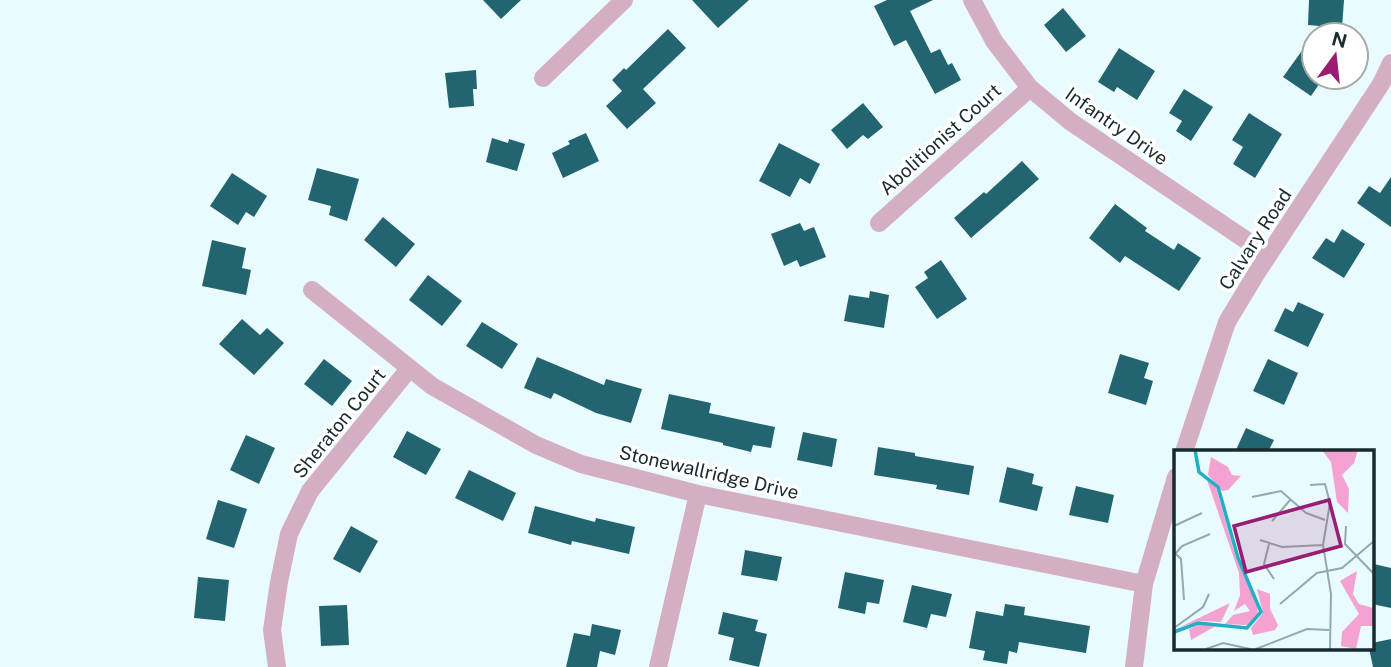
<svg xmlns="http://www.w3.org/2000/svg" width="1391" height="667" font-family="'Public Sans',sans-serif">
<style>
.building{fill:#226570}
.lines{fill:none;stroke-linecap:round;stroke-linejoin:round}
.minor{stroke:#d4afc4;stroke-width:18}
.labels{text-anchor:middle;dominant-baseline:central;stroke-width:7;stroke-linejoin:round;paint-order:stroke}
.street-label{font-size:19px;fill:#192b2e;stroke:#fff}
.inset-river{fill:none;stroke:#22afc2;stroke-width:3.5}
.inset-road{fill:none;stroke:#96a8ab;stroke-width:2}
.view{fill:#9a1d74;fill-opacity:0.15;stroke:#9a1d74;stroke-width:3.5}
.inset-edge{fill:none;stroke:#192b2e;stroke-width:3.5}
</style>
<rect width="100%" height="100%" fill="#e9fbfe"/>
<g class="building">
<path d="M483,0H521L501,19Z"/>
<path d="M692,0H749L718,28Z"/>
<path d="M887,0H933L910,11L931,53L940,49L948,65L952,63L961,80L935,94L906,40L894,46L874,6Z"/>
<path d="M1309,0H1344L1342,28L1308,25Z"/>
<path d="M1063,8L1086,36L1066,52L1044,25Z"/>
<path d="M668,29L686,48L643,89L656,103L627,129L606,106L622,91L612,80L624,68L626,70Z"/>
<path d="M1314,34V77H1324L1311,96L1283,77Z"/>
<path d="M1119,48L1155,71L1137,100L1117,87L1114,92L1098,82Z"/>
<path d="M476,70L477,89H473L474,106L449,108L445,73Z"/>
<path d="M1184,89L1213,107L1191,141L1176,131L1182,121L1169,113Z"/>
<path d="M863,103L883,127L868,139L863,135L847,149L831,130Z"/>
<path d="M1249,113L1282,134L1255,178L1233,164L1243,147L1232,140Z"/>
<path d="M586,133L599,161L563,178L552,153L570,144L568,141Z"/>
<path d="M492,138L508,143L509,139L525,144L517,171L486,162Z"/>
<path d="M779,143L820,164L810,184L800,178L790,197L759,181Z"/>
<path d="M1022,161L1039,179L971,238L954,218L984,192L986,194Z"/>
<path d="M317,168L359,179L347,221L329,215L331,206L308,200Z"/>
<path d="M232,173L267,196L254,217L246,212L238,225L210,206Z"/>
<path d="M1391,177V227L1357,203L1369,186L1380,193Z"/>
<path d="M1115,204L1147,228L1145,231L1174,250L1178,243L1201,258L1179,291L1125,256L1120,263L1089,238Z"/>
<path d="M383,217L415,244L396,267L364,240Z"/>
<path d="M800,223L804,231L814,227L826,257L800,267L797,260L784,266L771,234Z"/>
<path d="M1342,229L1365,244L1344,278L1312,258L1326,238L1334,243Z"/>
<path d="M212,240L246,248L242,268L251,270L246,295L202,286Z"/>
<path d="M941,260L967,299L937,319L915,287L928,278L924,272Z"/>
<path d="M428,275L462,301L442,326L409,300Z"/>
<path d="M870,291L889,295L884,328L844,321L849,295L869,298Z"/>
<path d="M1298,302L1324,314L1308,347L1274,331L1285,308L1293,312Z"/>
<path d="M242,319L260,335L267,328L284,343L254,375L219,344Z"/>
<path d="M482,322L518,344L502,369L466,346Z"/>
<path d="M1120,354L1149,363L1144,378L1153,381L1146,405L1108,393Z"/>
<path d="M537,357L604,385L606,379L642,389L631,423L596,413L554,393L551,399L524,388Z"/>
<path d="M324,359L352,381L332,406L304,384Z"/>
<path d="M1268,359L1298,373L1284,405L1253,391Z"/>
<path d="M669,394L711,403L709,413L775,427L771,448L753,445L751,452L723,445V443L661,429Z"/>
<path d="M1246,428L1274,440L1268,452H1235Z"/>
<path d="M407,431L441,449L426,475L393,457Z"/>
<path d="M803,432L837,439L832,467L797,460Z"/>
<path d="M246,435L275,448L259,484L230,470Z"/>
<path d="M878,447L915,453V456L974,466L969,495L936,489L937,485L874,475Z"/>
<path d="M1007,467L1034,474L1032,484L1043,487L1037,511L999,502Z"/>
<path d="M469,470L516,493L503,521L455,498Z"/>
<path d="M1076,486L1114,495L1108,523L1069,515Z"/>
<path d="M218,500L247,509L234,548L206,539Z"/>
<path d="M535,506L595,522L596,518L635,527L629,554L572,541L571,545L528,533Z"/>
<path d="M351,526L378,541L360,573L333,559Z"/>
<path d="M745,550L782,557L777,581L741,575Z"/>
<path d="M1374,564L1391,568V608L1372,604Z"/>
<path d="M845,572L884,580L879,604L867,602L865,614L838,608Z"/>
<path d="M198,577L229,580L225,621L194,618Z"/>
<path d="M912,585L952,594L946,617L931,614L927,628L903,622Z"/>
<path d="M1005,604L1025,607L1024,615L1090,626L1086,653L1019,642L1017,653L1009,651L1007,664L983,660L985,651L969,648L976,611L1003,616Z"/>
<path d="M347,605L349,645L321,646L319,606Z"/>
<path d="M723,612L758,620L755,631L767,634L759,667L729,660L734,638L718,634Z"/>
<path d="M592,624L621,630L615,655L600,651L597,667H566L574,633L590,636Z"/>
<path d="M1391,639V667H1373L1369,648H1372V643Z"/>
</g>
<g class="lines">
<g class="minor">
<path d="M972,0L994,41L1030,88L1071,122L1268,255"/>
<path d="M543,78L624,0"/>
<path d="M879,223L1030,88"/>
<path d="M312,290L432,386L536,445L581,464L698,494L1144,584"/>
<path d="M1184,452L1227,322L1256,274L1381,84L1391,63"/>
<path d="M277,667L272,630L279,582L289,534L310,491L409,369"/>
<path d="M658,667L698,494"/>
<path d="M1134,667L1144,584L1176,477"/>
</g>
</g>
<g class="labels">
<g class="street-label">
<text transform="translate(1117 126) rotate(35)">Infantry Drive</text>
<text transform="translate(940 139) rotate(-42)">Abolitionist Court</text>
<text transform="translate(1255 239) rotate(-57)">Calvary Road</text>
<text transform="translate(339 423) rotate(-51)">Sheraton Court</text>
<text transform="translate(709 472) rotate(13)">Stonewallridge Drive</text>
</g>
</g>
<g transform="translate(1174 450)">
<rect width="200" height="200" fill="#e9fbfe"/>
<path d="M148,0H184L180,13L168,25L175,39L174,63L163,52L157,12ZM37,7L54,17L58,25L67,26L54,40L48,41L34,25ZM33,30L42,37L62,108L83,154L84,165L73,175L51,174L59,165L76,161L71,154L60,161L66,145L65,123ZM183,121L179,144L185,154L199,158L200,176H187L182,199L167,196L168,182L185,164L166,131ZM83,139L96,144V159L104,175L101,180L79,185L77,178L89,163ZM56,153L47,172L26,171L6,177ZM26,174L42,176L17,190L15,179Z" fill="#f3a2d2"/>
<path class="inset-river" d="M0,182L24,173L73,178L87,162L64,108L44,37L25,22L21,0"/>
<path class="inset-road" d="M136,35L151,34L156,53L149,95L157,144L156,199M78,47L107,41L132,63L151,70M98,71L117,49M0,76L28,63M172,76L171,94L200,124M86,90L108,97L149,95M95,94L90,114L100,129M0,102L7,109L10,150M2,103L8,96L36,84M106,154L143,123L168,118L200,91M0,178L29,157L35,144M32,199L49,193L76,199M82,199L133,179L155,180"/>
<path class="view" d="M155,50L167,96L72,122L60,76Z"/>
<rect width="200" height="200" class="inset-edge"/>
</g>
<g transform="translate(1335 56) rotate(15)"><circle r="33" fill="#ffffff" stroke="#a3aaab" stroke-width="2"/>
<path d="M0-5L12 26L0 18L-12 26Z" fill="#9a1d74"/>
<text y="-10" font-size="19" font-weight="bold" text-anchor="middle" fill="#192b2e">N</text>
</g>
</svg>
